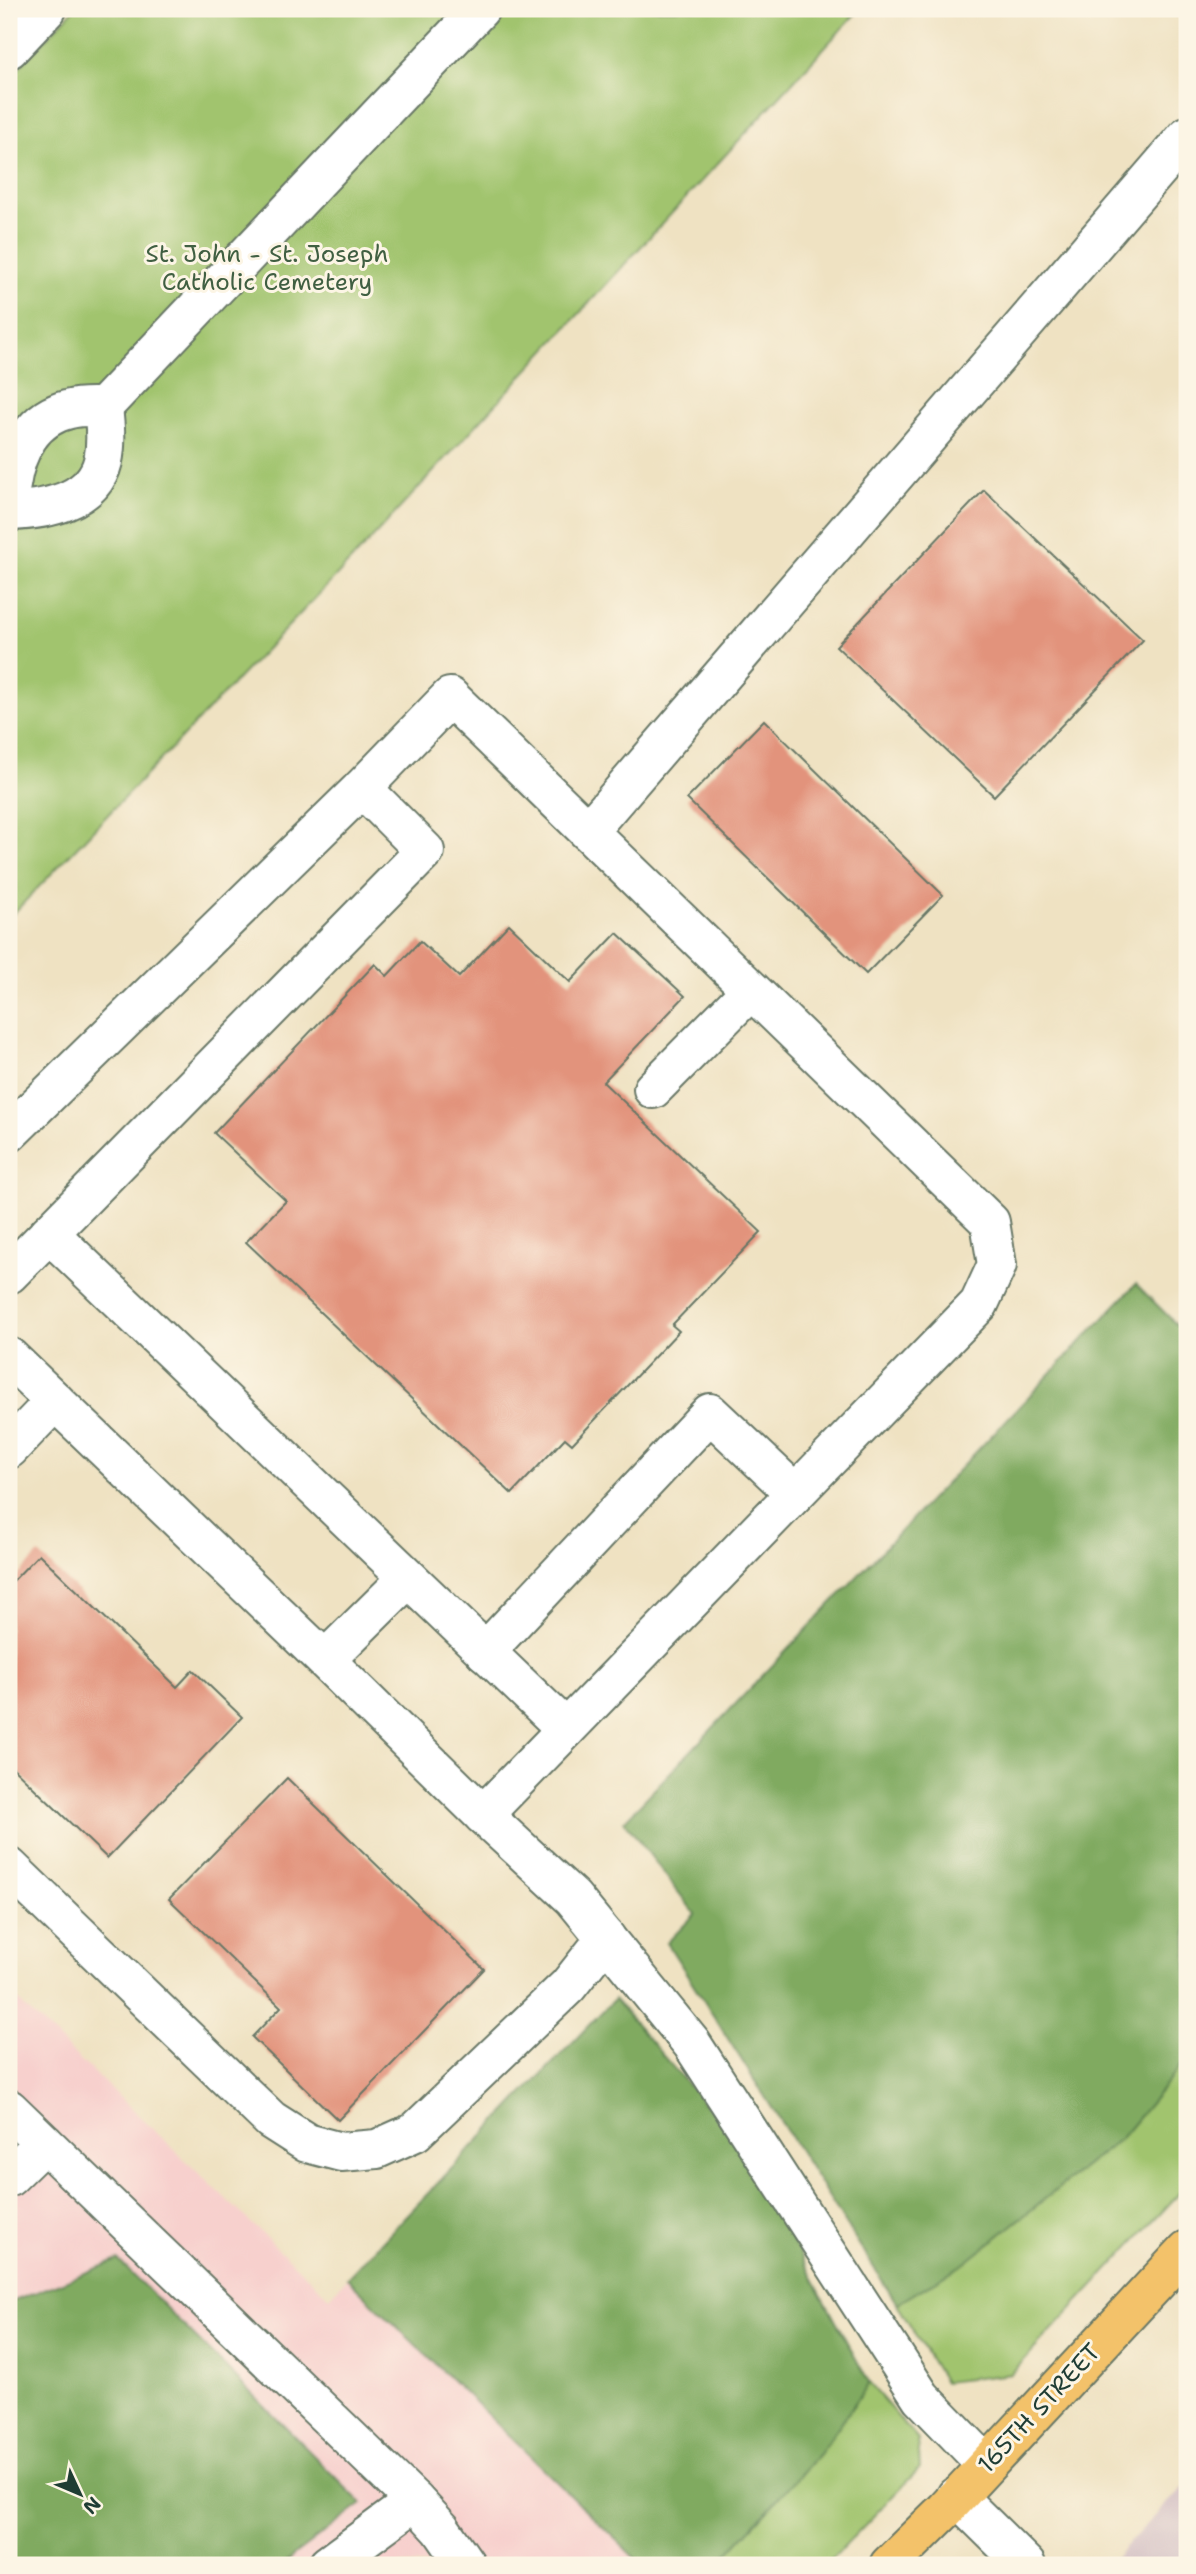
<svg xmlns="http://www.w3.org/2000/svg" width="1196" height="2574" font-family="'Shantell Sans',sans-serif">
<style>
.built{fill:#f7d0cd}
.industrial{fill:#d2bec3}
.green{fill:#a1c46e;stroke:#608051;stroke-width:2}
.forest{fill:#80aa61;stroke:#50744a;stroke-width:2}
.building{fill:#e2937b}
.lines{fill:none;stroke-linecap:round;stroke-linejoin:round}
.minor-casing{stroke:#687766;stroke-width:42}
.major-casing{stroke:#687766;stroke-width:42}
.minor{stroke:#fff;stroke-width:38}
.major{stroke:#f3c26a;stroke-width:38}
.labels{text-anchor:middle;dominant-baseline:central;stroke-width:6;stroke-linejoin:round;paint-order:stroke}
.park-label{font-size:24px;fill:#405f42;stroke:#fcf5e5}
.street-label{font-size:24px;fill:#1f3d34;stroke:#fcf5e5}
</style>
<rect width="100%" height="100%" fill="#fcf5e5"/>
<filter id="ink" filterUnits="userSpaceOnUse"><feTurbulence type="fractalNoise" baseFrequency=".0143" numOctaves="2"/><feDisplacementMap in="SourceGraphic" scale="14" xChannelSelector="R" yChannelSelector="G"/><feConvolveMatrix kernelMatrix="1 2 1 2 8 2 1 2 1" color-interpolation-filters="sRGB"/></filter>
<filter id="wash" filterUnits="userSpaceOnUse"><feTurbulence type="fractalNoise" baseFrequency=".00686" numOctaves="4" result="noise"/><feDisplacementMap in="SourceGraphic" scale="28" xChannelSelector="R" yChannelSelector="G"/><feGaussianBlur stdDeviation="1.57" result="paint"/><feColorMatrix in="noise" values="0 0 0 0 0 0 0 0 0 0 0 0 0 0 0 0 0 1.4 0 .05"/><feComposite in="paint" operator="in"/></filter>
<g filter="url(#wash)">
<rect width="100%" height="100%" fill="#efe2c2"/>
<path class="built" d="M9,1992L329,2297L347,2278L642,2565H9Z"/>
<path class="industrial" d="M1187,2483V2565H1108Z"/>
<g class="green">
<path d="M74,9H860L364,547L9,918V78Z"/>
<path d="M1187,2059V2185L1011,2374L944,2382L897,2304L965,2263L1122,2137Z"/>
<path d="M869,2383L918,2440L920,2468L826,2565H717L819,2454Z"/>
</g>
<g class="forest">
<path d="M1136,1284L1187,1335V2059L1122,2137L965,2263L897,2304L667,1943L695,1914L624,1821Z"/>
<path d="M614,1999L743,2148L869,2383L819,2454L717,2565H642L347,2278Z"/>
<path d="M118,2260L362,2504L281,2565H9V2303Z"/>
</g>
<g id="blocks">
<g class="building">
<path d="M984,490L1143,640L994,796L836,646Z"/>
<path d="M764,720L943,895L866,974L687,799Z"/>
<path d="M509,924L570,982L617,933L685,996L603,1082L761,1232L672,1325L679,1331L572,1444L565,1438L512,1494L246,1242L286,1201L214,1133L375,964L387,976L420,941L459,977Z"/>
<path d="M39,1554L177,1687L193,1670L242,1717L107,1858L9,1764V1585Z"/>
<path d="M287,1778L484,1969L338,2120L252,2037L281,2007L169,1899Z"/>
</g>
</g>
</g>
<g filter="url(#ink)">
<use href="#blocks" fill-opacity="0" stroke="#687766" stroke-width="2"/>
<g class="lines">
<g class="minor-casing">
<g id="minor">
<path d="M9,49L47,9"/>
<path d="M10,511C45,510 93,502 103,461C107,443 105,425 103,407"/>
<path d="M9,512C11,503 9,494 11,485C16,450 33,417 70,409C80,406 92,407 103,407L480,9"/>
<path d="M588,831L1187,136"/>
<path d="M653,1089L751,990"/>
<path d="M9,1133L362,788L450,697L990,1222L997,1265L979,1304L483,1815"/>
<path d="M49,1233L566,1729"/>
<path d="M9,1274L425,851L362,788"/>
<path d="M9,1357L325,1660L483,1815L573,1898L692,2044L921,2397L986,2464"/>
<path d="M9,1449L55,1401"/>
<path d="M485,1652L710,1413L795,1493"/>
<path d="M325,1660L408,1578"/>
<path d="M9,1867L271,2120L307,2143L341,2152L377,2149L415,2132L568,1986L606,1938"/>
<path d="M9,2109L415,2501L441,2529L466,2565"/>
<path d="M9,2177L44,2143"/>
<path d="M956,2496L1026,2565"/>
<path d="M328,2565L415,2501"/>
</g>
</g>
<g class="major-casing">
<path id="major" d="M889,2565L945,2510L1187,2250"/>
</g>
<use href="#minor" class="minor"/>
<use href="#major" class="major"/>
</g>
</g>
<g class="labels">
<g class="park-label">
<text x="267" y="254">St. John - St. Joseph<tspan x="267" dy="28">Catholic Cemetery</tspan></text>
</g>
<g class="street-label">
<text transform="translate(1039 2408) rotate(-47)">165TH STREET</text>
</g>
</g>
<rect width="1196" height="2574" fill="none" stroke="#fcf5e5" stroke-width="35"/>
<g transform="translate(80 2494) rotate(134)" stroke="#fcf5e5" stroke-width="5" paint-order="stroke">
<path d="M0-5L12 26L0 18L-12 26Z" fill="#1f3d34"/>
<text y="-10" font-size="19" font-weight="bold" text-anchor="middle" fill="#1f3d34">N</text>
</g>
</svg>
